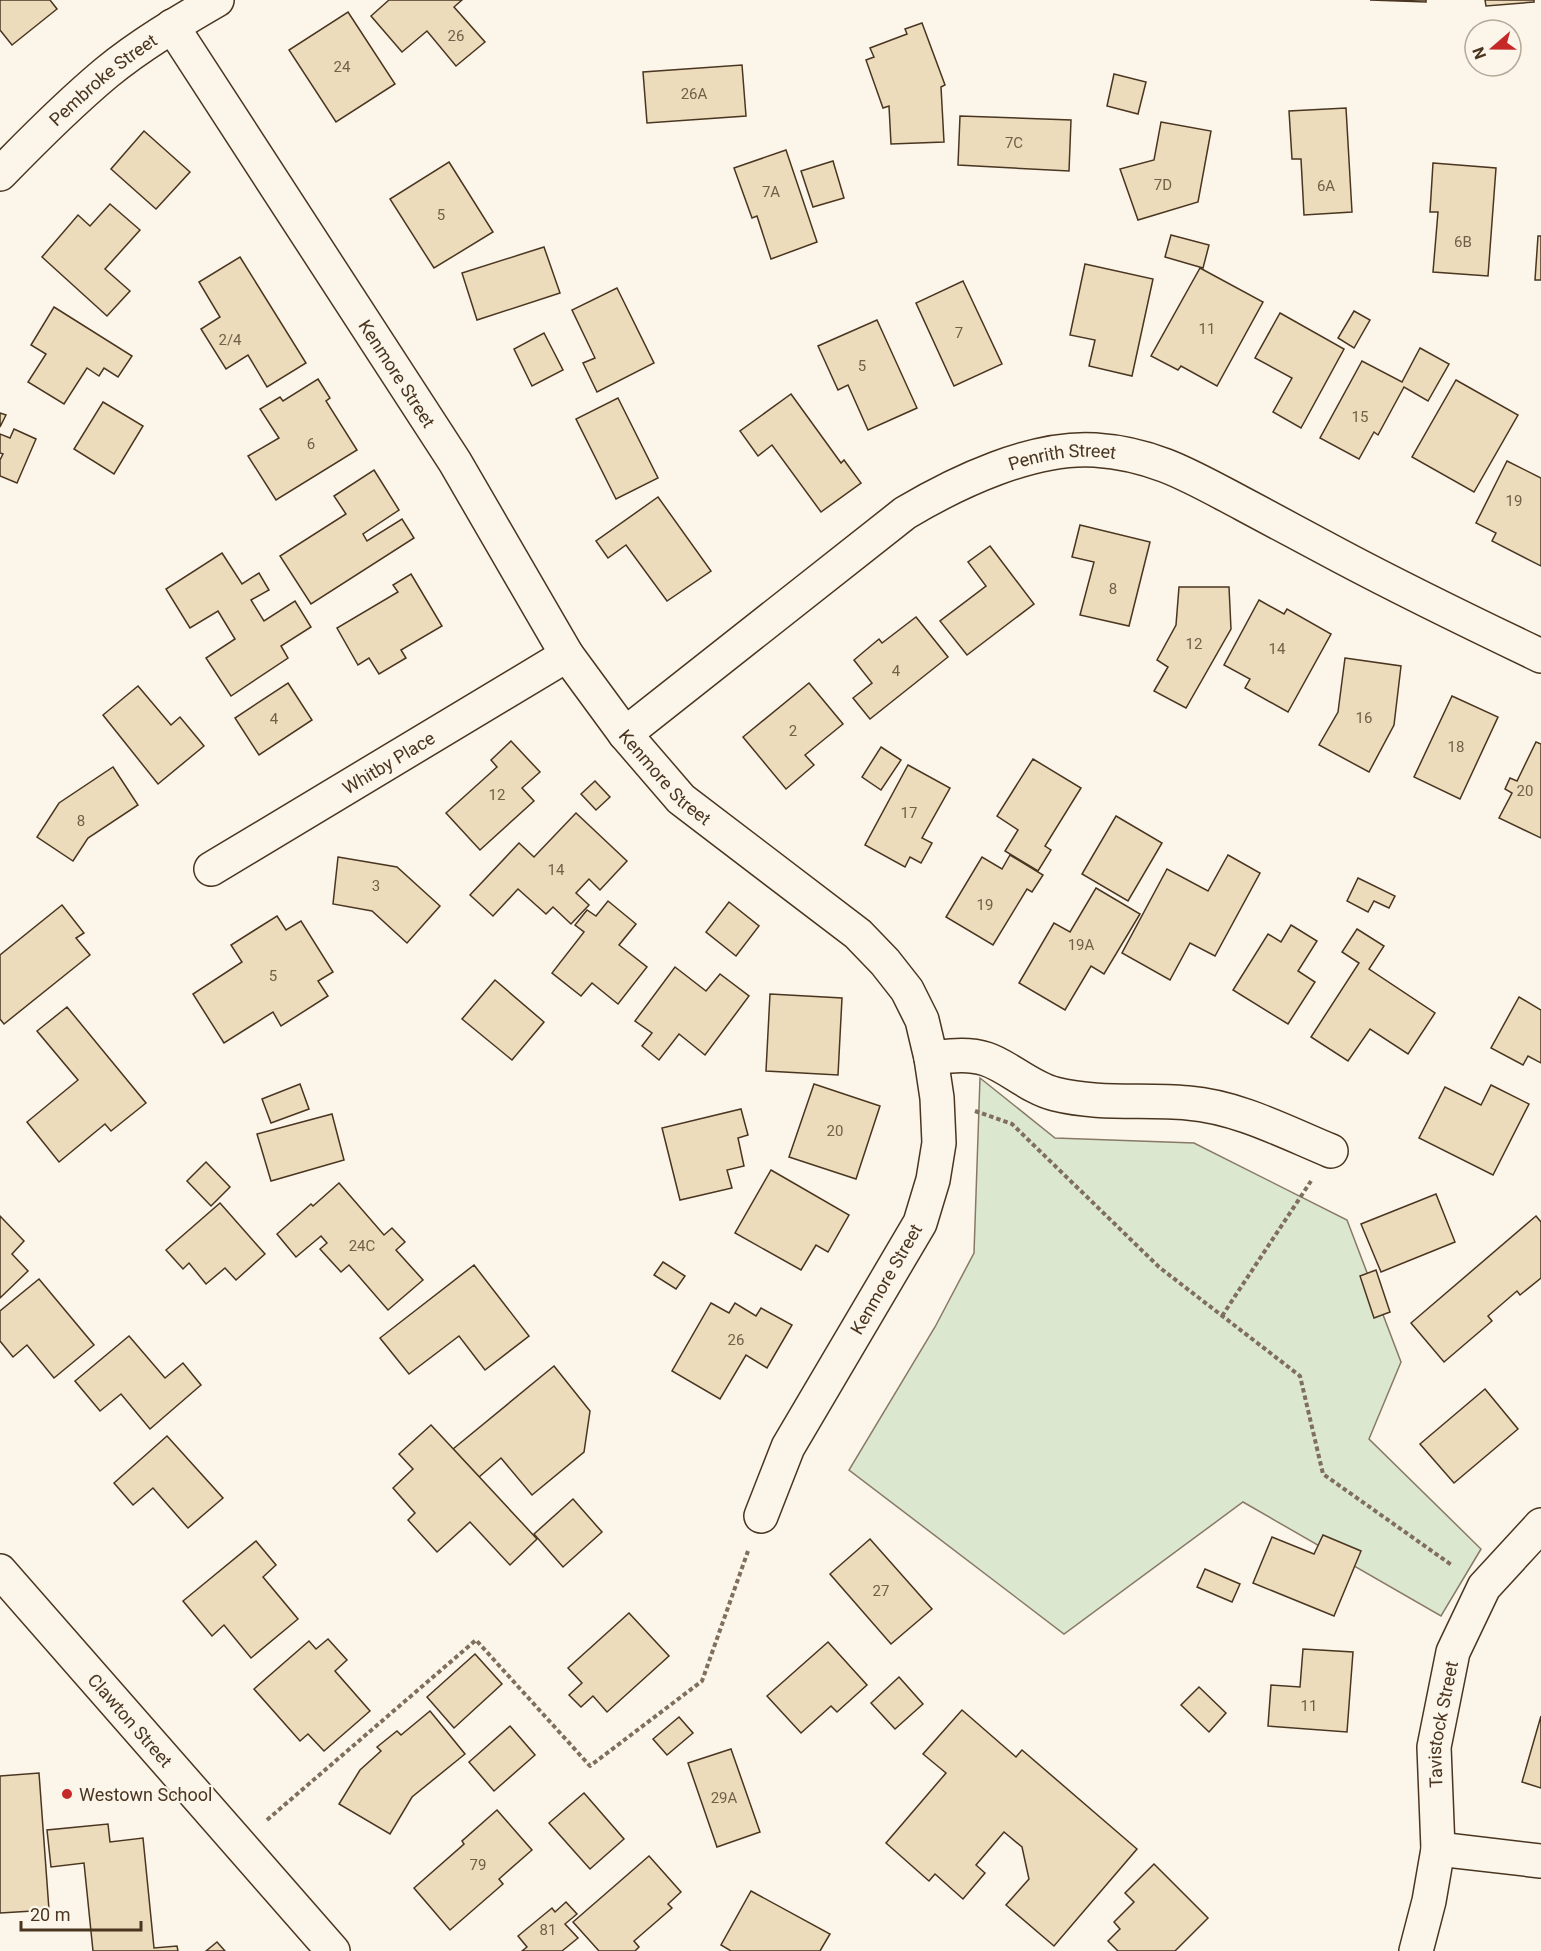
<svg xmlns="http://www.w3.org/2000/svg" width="1541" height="1951" font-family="Roboto,sans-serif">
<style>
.green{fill:#dce7d0;stroke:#887966;stroke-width:1.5}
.building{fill:#ecdcbc;stroke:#4a3520;stroke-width:1.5}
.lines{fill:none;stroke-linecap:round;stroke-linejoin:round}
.minor-casing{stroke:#4a3520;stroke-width:36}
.path{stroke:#7f6f5c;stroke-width:4;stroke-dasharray:4.5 3;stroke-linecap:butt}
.minor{stroke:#fbf6e9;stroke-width:33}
.poi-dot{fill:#c62828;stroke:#fbf6e9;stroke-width:2}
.labels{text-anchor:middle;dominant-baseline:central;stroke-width:4.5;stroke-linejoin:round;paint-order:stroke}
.number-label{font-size:15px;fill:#725f47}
.street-label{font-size:18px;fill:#4a3520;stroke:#fbf6e9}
.poi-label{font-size:18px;fill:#4a3520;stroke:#fbf6e9;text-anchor:start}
</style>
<rect width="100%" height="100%" fill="#fbf6e9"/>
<path class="green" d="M980,1078L1055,1138L1194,1143L1347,1220L1401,1362L1369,1439L1481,1549L1441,1616L1243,1502L1064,1634L849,1470L935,1327L974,1253Z"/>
<g class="building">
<path d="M0,0H50L57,9L12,45L0,30Z"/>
<path d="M389,0H462L454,7L485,42L456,66L427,31L402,52L371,16Z"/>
<path d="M1370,0H1426V2Z"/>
<path d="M1485,0H1534V2L1486,6Z"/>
<path d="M348,12L395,84L336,122L289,50Z"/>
<path d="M922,23L945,85L941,87L944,142L891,144L889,106L883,108L866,60L874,57L870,48L907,34L905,29Z"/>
<path d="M742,65L746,116L647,123L643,72Z"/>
<path d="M1114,74L1146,82L1138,114L1107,106Z"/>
<path d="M1346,108L1352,212L1304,215L1301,159H1292L1289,111Z"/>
<path d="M960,116L1071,120L1069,171L958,165Z"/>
<path d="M1161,122L1211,131L1198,202L1138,220L1120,169L1154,160Z"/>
<path d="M144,131L190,172L156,209L111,169Z"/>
<path d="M786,150L817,242L771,259L757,216L752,218L734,168Z"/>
<path d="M833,161L844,198L813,207L801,171Z"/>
<path d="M449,162L493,232L434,268L390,199Z"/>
<path d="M1433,163L1496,168L1488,276L1433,272L1438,212H1430Z"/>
<path d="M110,204L140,230L105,269L130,291L107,316L42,257L78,215L90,226Z"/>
<path d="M1171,235L1209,245L1203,268L1165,257Z"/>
<path d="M1538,236H1541V280H1535Z"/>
<path d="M544,247L560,293L477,320L462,273Z"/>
<path d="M240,257L306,363L267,387L248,355L226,369L201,329L220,317L199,282Z"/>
<path d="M1085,264L1153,279L1132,376L1089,366L1095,340L1070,335Z"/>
<path d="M1200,268L1263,302L1217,386L1181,366L1178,370L1151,356Z"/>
<path d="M963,281L1002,364L954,386L916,303Z"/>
<path d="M617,288L654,363L597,392L583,363L595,358L572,310Z"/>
<path d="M54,307L132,356L118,377L104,368L99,376L87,368L64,404L28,382L46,354L31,345Z"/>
<path d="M1354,311L1370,320L1354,348L1338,338Z"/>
<path d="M1280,313L1344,349L1301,428L1273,412L1292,378L1255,358Z"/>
<path d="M877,320L917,408L868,430L848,385L838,390L818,346Z"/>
<path d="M544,333L563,370L532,386L514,349Z"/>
<path d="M1420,348L1449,364L1428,401L1404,387L1378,435L1374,432L1359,459L1320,438L1362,361L1402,382Z"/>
<path d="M318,379L330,398L326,401L357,450L276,500L248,456L279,438L260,409L280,397L283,401Z"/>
<path d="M1456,380L1518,415L1474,492L1412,457Z"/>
<path d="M791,394L841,463L844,460L861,483L821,512L772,445L758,456L740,431Z"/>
<path d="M618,398L658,478L616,499L576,419Z"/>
<path d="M103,402L143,426L114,474L74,449Z"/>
<path d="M0,413L6,415L0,427Z"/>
<path d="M14,429L36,439L17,483L0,476V460L3,454L0,453V434L10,438Z"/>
<path d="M1507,461L1541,478V566L1492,541L1496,533L1476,523Z"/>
<path d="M374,470L399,510L363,534L367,541L402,519L414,538L311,604L280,556L346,514L334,496Z"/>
<path d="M658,497L711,571L667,601L626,545L608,558L596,541Z"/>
<path d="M1080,525L1150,542L1129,626L1080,615L1094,562L1072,557Z"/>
<path d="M990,546L1034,604L967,655L940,621L986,586L968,562Z"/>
<path d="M222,553L242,584L259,573L269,590L251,600L264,621L295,601L311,627L281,646L288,658L231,696L206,658L235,639L218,611L190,628L166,589Z"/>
<path d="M411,574L442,626L401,650L406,658L379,674L369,658L358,665L337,628L398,592L393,585Z"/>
<path d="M1179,587H1229L1231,629L1186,708L1154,691L1168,667L1157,660L1176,625Z"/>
<path d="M1259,600L1284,614L1287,609L1331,634L1288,712L1245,688L1250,679L1224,665Z"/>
<path d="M916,617L948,657L870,719L853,698L872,683L854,660L879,639L882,643Z"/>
<path d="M1345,658L1401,666L1394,725L1369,772L1319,745L1338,712Z"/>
<path d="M288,683L312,720L259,755L235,718Z"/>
<path d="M809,683L843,724L805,755L814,765L786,789L743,737Z"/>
<path d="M138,686L171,725L180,717L204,746L158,784L103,715Z"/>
<path d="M1452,696L1498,717L1460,799L1414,777Z"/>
<path d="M511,741L540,772L522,788L534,801L480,850L446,813L497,767L491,760Z"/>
<path d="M1536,742L1541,744V838L1499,818L1512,793L1505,789L1510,778L1517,781Z"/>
<path d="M881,747L901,760L881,790L862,777Z"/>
<path d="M1033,759L1081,788L1045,846L1051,850L1038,871L1005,851L1018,830L997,816Z"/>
<path d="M908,765L950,788L922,838L932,843L921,863L910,857L905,867L865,845Z"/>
<path d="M113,767L138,805L88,838L73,861L37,837L59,803Z"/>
<path d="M595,781L610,797L596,810L581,794Z"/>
<path d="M576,813L627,861L600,890L589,879L576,893L589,905L571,924L553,907L546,914L518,889L493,916L470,895L519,843L534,857Z"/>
<path d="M1116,816L1162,843L1128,901L1082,874Z"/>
<path d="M1010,855L1043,875L1032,892L1027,889L993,945L946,917L982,857L1002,869Z"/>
<path d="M1228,855L1260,873L1215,956L1190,943L1170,980L1122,953L1167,869L1208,891Z"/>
<path d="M338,857L397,867L440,906L407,943L372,911L333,904Z"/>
<path d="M1358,878L1395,896L1389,908L1374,901L1368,912L1347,901Z"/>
<path d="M1096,888L1140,914L1104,974L1091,966L1065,1010L1019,983L1054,923L1070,932Z"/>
<path d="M608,901L636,924L619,945L647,967L618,1004L592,983L581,996L552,973L584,932L575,925L587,910L596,916Z"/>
<path d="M729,902L759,926L736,956L706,932Z"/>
<path d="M62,905L84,933L76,938L90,955L4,1024L0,1019V955Z"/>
<path d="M277,916L286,930L301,921L333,972L318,981L328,996L281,1026L273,1012L224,1043L193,994L242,962L231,945Z"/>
<path d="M1291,925L1317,941L1298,971L1315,982L1288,1024L1233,990L1268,934L1281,942Z"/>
<path d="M1357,929L1384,946L1369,969L1435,1013L1408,1054L1370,1029L1348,1061L1311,1037L1359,963L1342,952Z"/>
<path d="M675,967L706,991L720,974L749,996L705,1055L679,1034L659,1060L642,1046L652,1033L635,1021Z"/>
<path d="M495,980L544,1022L512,1060L462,1019Z"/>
<path d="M770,994L842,998L838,1075L766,1071Z"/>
<path d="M1519,997L1541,1010V1063L1528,1056L1523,1065L1491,1048Z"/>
<path d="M67,1007L146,1103L111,1131L105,1124L59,1162L27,1122L78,1080L37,1031Z"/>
<path d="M300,1084L309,1109L271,1123L262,1099Z"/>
<path d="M814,1084L880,1106L856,1179L789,1157Z"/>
<path d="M1491,1085L1529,1104L1493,1175L1419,1138L1445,1087L1481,1105Z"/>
<path d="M741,1109L748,1135L738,1138L744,1166L727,1170L732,1188L680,1200L662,1128Z"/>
<path d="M332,1114L344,1160L271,1181L257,1134Z"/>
<path d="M206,1162L230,1187L211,1206L187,1181Z"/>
<path d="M771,1170L849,1215L828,1252L816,1245L801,1270L735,1233Z"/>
<path d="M339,1183L384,1235L392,1228L405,1242L396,1250L423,1280L388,1310L349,1265L341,1272L320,1249L327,1243L321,1236L296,1257L277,1234L311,1204L313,1206Z"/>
<path d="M1436,1194L1455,1242L1381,1272L1361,1224Z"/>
<path d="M220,1203L265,1254L236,1280L225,1268L206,1284L189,1263L183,1269L166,1250Z"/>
<path d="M0,1216L24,1241L12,1254L28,1271L0,1298Z"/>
<path d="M1536,1216L1541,1222V1278L1520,1295L1517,1291L1488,1316L1492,1321L1444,1362L1411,1323Z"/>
<path d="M663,1262L685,1276L676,1289L654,1275Z"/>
<path d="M474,1265L529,1336L485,1370L459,1336L409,1374L380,1338Z"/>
<path d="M1376,1270L1390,1312L1374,1318L1360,1276Z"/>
<path d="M39,1279L94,1345L54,1378L27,1345L13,1357L0,1341V1311Z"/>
<path d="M711,1303L729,1313L735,1303L756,1316L761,1308L792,1325L767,1368L746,1355L720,1399L672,1371Z"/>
<path d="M129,1336L165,1378L183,1363L201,1385L150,1429L121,1394L100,1411L75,1381Z"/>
<path d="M554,1366L590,1411L584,1452L532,1495L501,1458L479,1477L453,1449Z"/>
<path d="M1485,1389L1518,1429L1454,1483L1420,1444Z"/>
<path d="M431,1425L537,1539L510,1565L470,1522L437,1552L408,1520L415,1513L393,1488L413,1469L399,1454Z"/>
<path d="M167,1436L223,1498L188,1528L153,1488L133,1505L114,1483Z"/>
<path d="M573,1499L602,1532L563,1567L534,1534Z"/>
<path d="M1323,1535L1361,1551L1334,1616L1253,1583L1272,1537L1314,1554Z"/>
<path d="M870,1539L932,1609L891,1644L830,1574Z"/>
<path d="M256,1541L276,1565L263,1577L298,1619L251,1658L224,1625L212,1636L183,1601Z"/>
<path d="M1205,1569L1240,1584L1232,1602L1197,1587Z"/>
<path d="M629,1613L669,1656L607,1712L593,1696L581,1707L569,1695L582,1683L568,1668Z"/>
<path d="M328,1639L347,1660L335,1671L370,1711L324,1751L308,1734L300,1741L254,1689L309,1641L316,1649Z"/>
<path d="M828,1642L867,1685L837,1712L831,1706L801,1733L767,1696Z"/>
<path d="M1303,1649L1353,1652L1347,1732L1268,1726L1271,1685L1300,1687Z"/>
<path d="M475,1654L502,1684L454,1728L427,1697Z"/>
<path d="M899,1677L923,1704L895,1729L871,1703Z"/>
<path d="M1199,1687L1226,1713L1209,1732L1181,1705Z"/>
<path d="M962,1710L1016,1757L1022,1750L1137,1849L1054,1946L1006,1905L1029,1879L1022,1847L1004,1832L976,1865L985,1873L963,1899L935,1874L929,1881L886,1843L946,1773L923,1754Z"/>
<path d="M430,1711L465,1754L412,1797L390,1834L339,1804L360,1770L381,1751L377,1747L397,1731L401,1735Z"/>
<path d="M1541,1716V1788L1522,1782Z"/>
<path d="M679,1717L693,1733L667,1755L653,1739Z"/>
<path d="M510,1726L535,1755L494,1791L469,1762Z"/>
<path d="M731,1749L760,1832L717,1847L688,1763Z"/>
<path d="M39,1773L49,1910L0,1913V1776Z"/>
<path d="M584,1793L624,1839L590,1869L549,1823Z"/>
<path d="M497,1810L532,1850L499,1879L503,1884L450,1930L414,1888L464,1844L462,1841Z"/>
<path d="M108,1824L110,1842L143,1838L154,1948L177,1946L178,1951H93L84,1863L51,1867L47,1830Z"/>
<path d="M649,1856L681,1892L668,1904L672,1908L634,1941L639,1947L635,1951H599L573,1922Z"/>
<path d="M1154,1864L1208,1918L1175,1951H1118L1108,1941L1120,1929L1114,1922L1134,1902L1125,1893Z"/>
<path d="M751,1891L830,1934L820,1951H731L721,1945Z"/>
<path d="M566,1902L577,1914L565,1924L578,1938L562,1951H522L527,1947L518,1936L552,1908L555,1912Z"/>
<path d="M217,1942L225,1951H206Z"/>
</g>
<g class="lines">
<g class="minor-casing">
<g id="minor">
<path id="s1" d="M172,26L455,462L567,655L625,734L681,799L858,934L885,962L907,990L922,1020L931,1058L937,1098L939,1143L933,1180L920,1223L788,1447L761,1516"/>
<path id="s2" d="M0,174C34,139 69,104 106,73C140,45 179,22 217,0"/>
<path id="s3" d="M625,734L905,513C957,482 1033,446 1095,450C1155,454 1192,477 1243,504C1276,522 1309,539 1342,557C1408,592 1474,624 1541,656"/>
<path id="s4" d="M211,869L567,655"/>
<path d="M931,1058C949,1056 968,1053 986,1059C1008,1066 1030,1088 1055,1094C1099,1105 1143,1099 1188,1103C1238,1107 1285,1132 1331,1151"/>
<path id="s5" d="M0,1571L333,1951"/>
<path d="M1438,1849L1541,1861"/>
<path id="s6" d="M1416,1951L1429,1901L1438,1849L1434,1747L1453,1652L1484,1587L1541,1525"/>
</g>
</g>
<g class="path">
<path d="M975,1111L1012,1124L1159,1267L1300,1376L1323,1474L1453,1566"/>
<path d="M1222,1316L1311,1181"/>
<path d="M267,1820L476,1640L590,1766L702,1681L748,1551"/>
</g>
<use href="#minor" class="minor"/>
</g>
<circle class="poi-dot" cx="67" cy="1794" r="6"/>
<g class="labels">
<g class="number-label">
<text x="456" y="36">26</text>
<text x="342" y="67">24</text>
<text x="694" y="94">26A</text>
<text x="1014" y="143">7C</text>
<text x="1163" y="185">7D</text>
<text x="1326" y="186">6A</text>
<text x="771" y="192">7A</text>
<text x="441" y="215">5</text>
<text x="1463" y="242">6B</text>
<text x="1207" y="329">11</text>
<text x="959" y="333">7</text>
<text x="230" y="340">2/4</text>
<text x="862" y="366">5</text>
<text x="1360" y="417">15</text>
<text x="311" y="444">6</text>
<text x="1514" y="501">19</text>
<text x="1113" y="589">8</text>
<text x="1194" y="644">12</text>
<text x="1277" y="649">14</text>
<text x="896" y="671">4</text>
<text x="1364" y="718">16</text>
<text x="274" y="719">4</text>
<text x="793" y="731">2</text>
<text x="1456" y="747">18</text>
<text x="1525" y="791">20</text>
<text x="497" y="795">12</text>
<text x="909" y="813">17</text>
<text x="81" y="821">8</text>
<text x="556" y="870">14</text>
<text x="376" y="886">3</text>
<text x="985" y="905">19</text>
<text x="1081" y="945">19A</text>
<text x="273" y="976">5</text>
<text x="835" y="1131">20</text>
<text x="362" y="1246">24C</text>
<text x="736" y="1340">26</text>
<text x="881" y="1591">27</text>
<text x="1309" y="1706">11</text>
<text x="724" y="1798">29A</text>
<text x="478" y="1865">79</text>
<text x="548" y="1930">81</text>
</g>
<g class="street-label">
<text stroke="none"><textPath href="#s2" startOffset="140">Pembroke Street</textPath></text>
<text stroke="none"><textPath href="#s1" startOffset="414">Kenmore Street</textPath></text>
<text stroke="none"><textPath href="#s3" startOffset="526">Penrith Street</textPath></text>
<text stroke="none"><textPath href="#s4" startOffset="207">Whitby Place</textPath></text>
<text stroke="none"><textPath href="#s1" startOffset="900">Kenmore Street</textPath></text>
<text transform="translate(886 1279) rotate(-60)">Kenmore Street</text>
<text stroke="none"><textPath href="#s5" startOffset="198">Clawton Street</textPath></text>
<text stroke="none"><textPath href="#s6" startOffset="230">Tavistock Street</textPath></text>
</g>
<g class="poi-label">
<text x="79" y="1794">Westown School</text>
</g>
</g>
<g transform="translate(1493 48) rotate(250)"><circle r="28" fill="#fbf6e9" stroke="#b4a999" stroke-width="1.5"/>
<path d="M0-4.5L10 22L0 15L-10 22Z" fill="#c62828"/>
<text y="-9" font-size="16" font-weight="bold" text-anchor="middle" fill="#4a3520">N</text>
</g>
<path d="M21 1921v9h120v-9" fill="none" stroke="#4a3520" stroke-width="3"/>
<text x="30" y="1921" font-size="18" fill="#4a3520" stroke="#fbf6e9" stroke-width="4.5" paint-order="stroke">20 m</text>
</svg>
